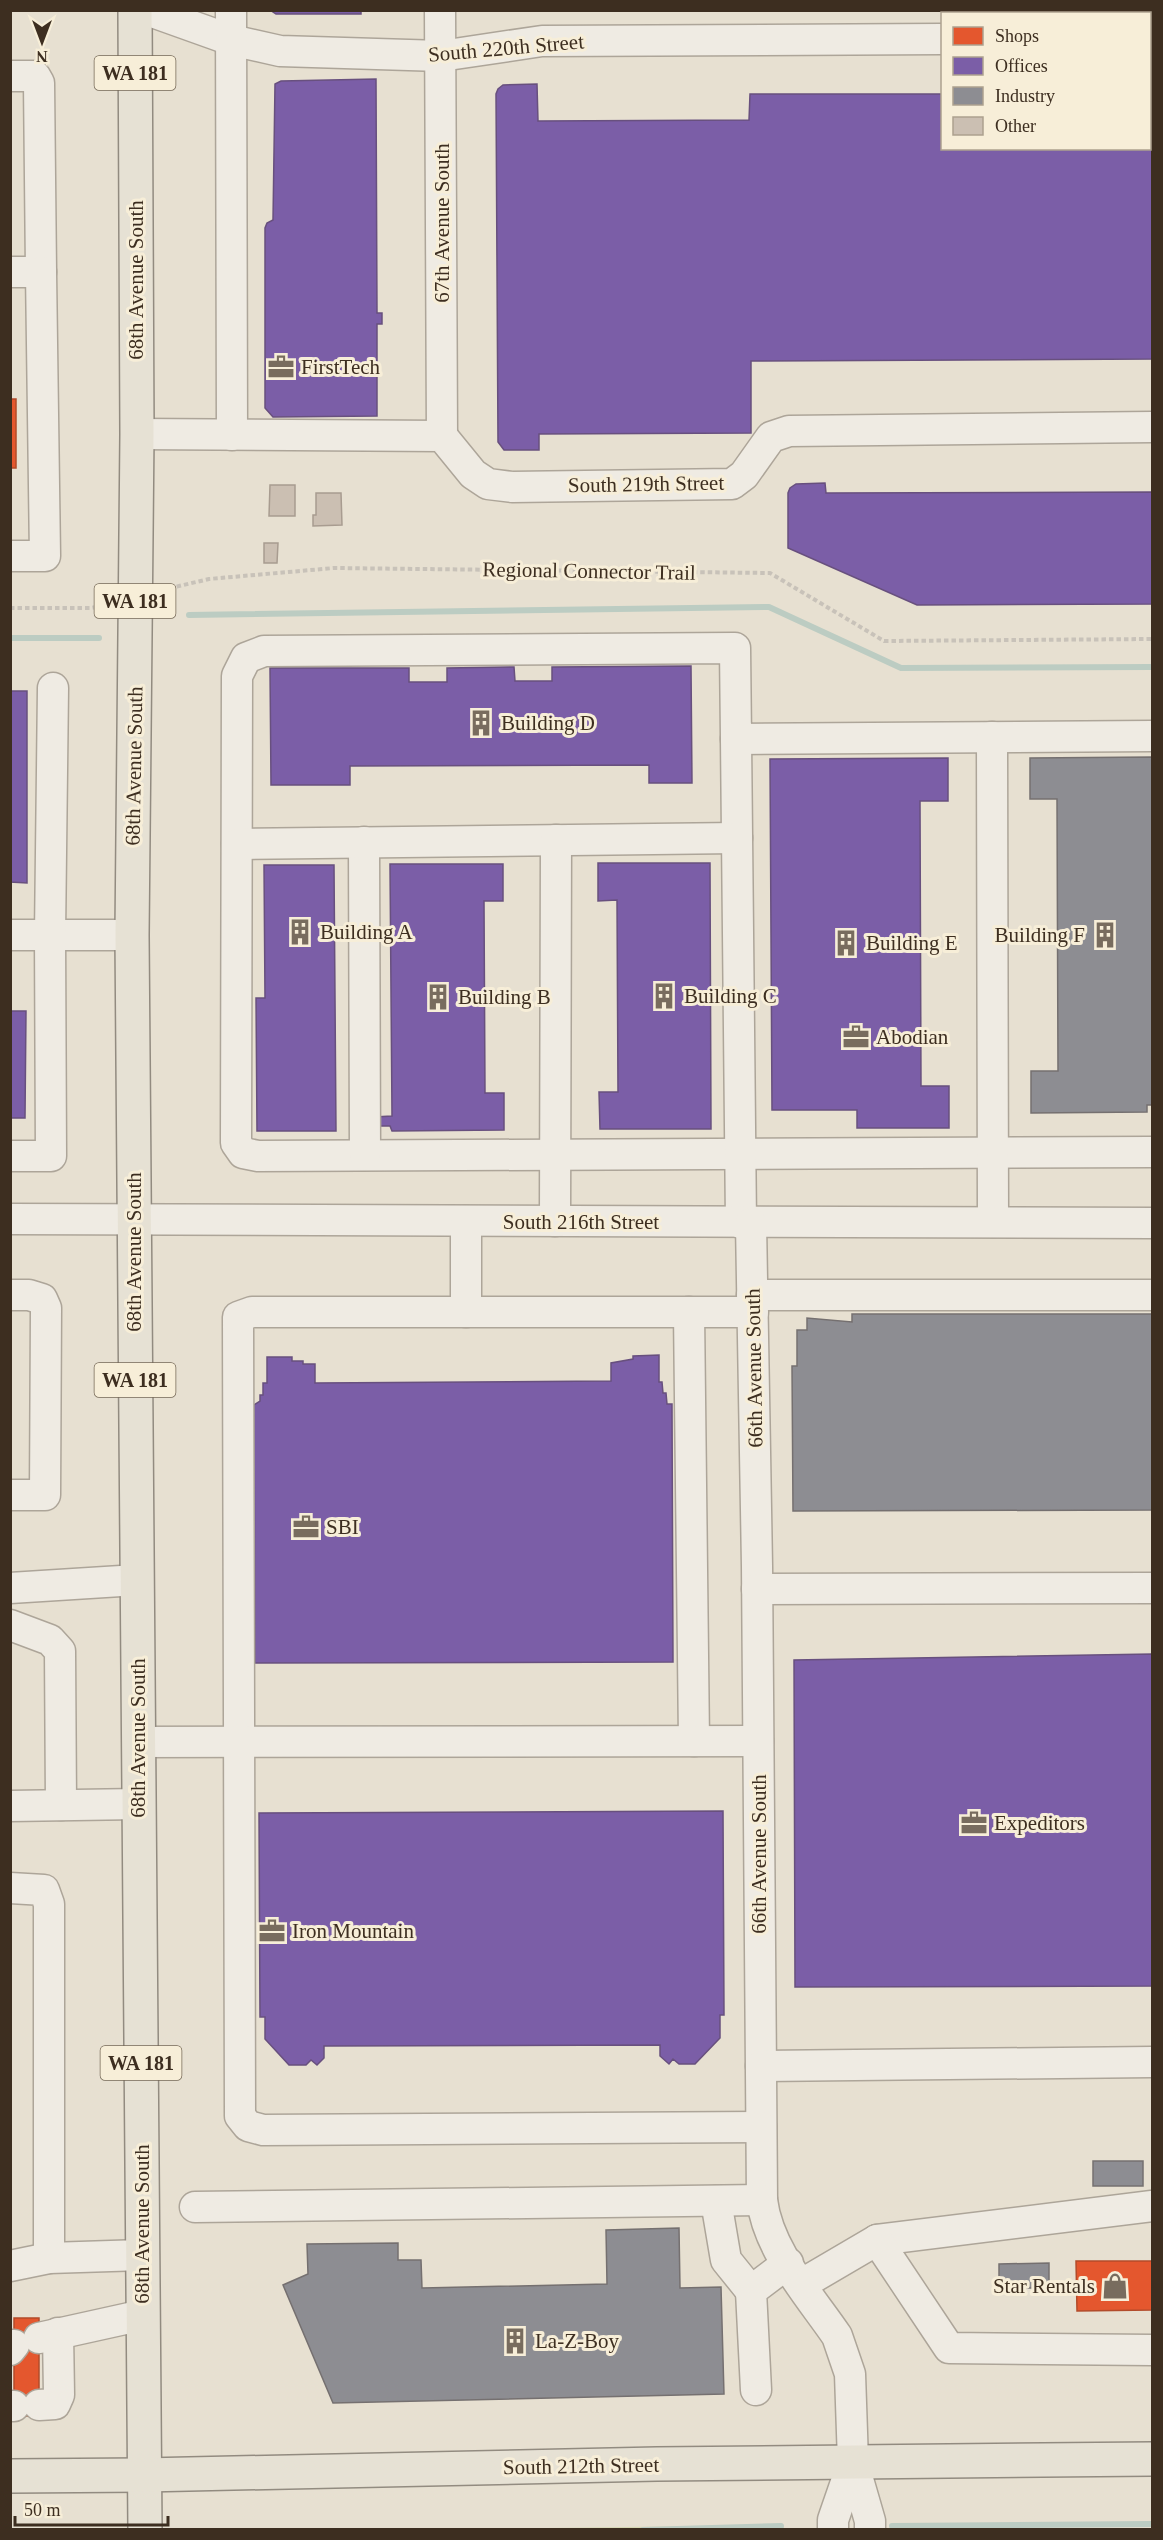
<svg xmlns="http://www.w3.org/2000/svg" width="1163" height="2540" font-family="Georgia,serif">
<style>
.green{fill:#d6d7b3}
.shops{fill:#e4572e;stroke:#b24b2a;stroke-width:1.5}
.offices{fill:#7b5ea7;stroke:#68507e;stroke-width:1.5}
.industry{fill:#8d8d92;stroke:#757070;stroke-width:1.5}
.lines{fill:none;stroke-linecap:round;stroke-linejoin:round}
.stream{stroke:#bcccc2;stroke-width:6}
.building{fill:#cbbfb2;stroke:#a89c90;stroke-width:1.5}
.minor-casing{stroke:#ada599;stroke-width:33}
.major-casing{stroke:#928b80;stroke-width:36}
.path{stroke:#c8c2b9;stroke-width:4;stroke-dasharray:4.5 3;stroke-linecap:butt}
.minor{stroke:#efebe3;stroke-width:30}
.major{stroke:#e6e1d4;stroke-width:33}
.labels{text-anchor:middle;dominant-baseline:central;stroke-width:6;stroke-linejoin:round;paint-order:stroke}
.shield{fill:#f7eed8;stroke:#756857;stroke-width:1.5}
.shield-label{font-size:20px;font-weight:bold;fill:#3d2e20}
.street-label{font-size:21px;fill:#3d2e20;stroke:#f7eed8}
.poi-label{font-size:21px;fill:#3d2e20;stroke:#f7eed8;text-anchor:start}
</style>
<rect width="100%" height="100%" fill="#e7e0d1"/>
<path class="green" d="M783,2525L784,2529H458Z"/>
<g class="shops">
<rect x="10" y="399" width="6" height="69"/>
<path d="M1076,2261H1152V2310L1077,2311Z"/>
<rect x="14" y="2318" width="25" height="98"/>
</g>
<g class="offices">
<path d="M361,10V14H276L270,10Z"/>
<path d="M376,79L377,313H382V324H377V416L273,417L265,408V228L267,223L273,220L275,84L281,81Z"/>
<path d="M537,84L538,121L749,120L750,94H942V148H1150V93H1152V359L751,361V433L539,434V450H504L498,442L496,94L498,89L503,85Z"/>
<path d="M825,483L826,493L1152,492V604L917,605L788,548V493L790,488L796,484Z"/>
<path d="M691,666L692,783H649V765L350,766V785H271L270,668H409V682H447V668L514,667L515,681H552V667Z"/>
<path d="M10,691H27V883L10,882Z"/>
<path d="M948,758V801H920L921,1086H949V1128H857V1110H772L770,759Z"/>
<path d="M598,863H710L711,1129H600L599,1092H618L617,900L598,901Z"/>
<path d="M390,864H503V901H484L485,1093H504V1130L392,1131L390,1126H374V1117L392,1116Z"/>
<path d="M264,865H334L336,1131H257L256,998H265Z"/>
<path d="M10,1011H26L25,1118H10Z"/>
<path d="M659,1355V1382H662L663,1393H666L667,1404H672L673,1662L255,1663L254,1405L260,1401V1395H263V1383H267V1357H292V1361H303V1364H315V1383L611,1381V1363L633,1359V1356Z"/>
<path d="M1152,1654V1986L795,1987L794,1660Z"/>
<path d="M723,1811L724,2015H720V2038L695,2064H679L673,2059L669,2064L660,2056V2045L324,2046V2058L317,2065L311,2060L306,2065H289L265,2039V2017H260L259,1813Z"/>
</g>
<g class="industry">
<path d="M1152,757V1105H1147V1112L1031,1113V1071H1058L1057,799H1030V758Z"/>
<path d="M852,1314H1152V1510L793,1511L792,1366H797V1330H807V1318L852,1322Z"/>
<rect x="1093" y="2161" width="50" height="25"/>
<path d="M679,2228L680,2288L721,2287L724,2394L333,2403L283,2285L308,2274L307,2244L398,2243V2260H421L422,2288L607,2284L606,2230Z"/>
<path d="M1049,2263V2288H999V2264Z"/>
</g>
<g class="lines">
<g class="stream">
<path d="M189,615L769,607L901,668L1152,667"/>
<path d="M10,638H99"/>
<path d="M892,2526L1152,2524"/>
<path d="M643,2530L781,2526"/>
</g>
</g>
<g class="building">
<path d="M270,485H295V516H269Z"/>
<path d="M316,493H341L342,525L313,526V515H316Z"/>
<path d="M264,543H278L277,563H264Z"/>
</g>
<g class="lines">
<g class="minor-casing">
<g id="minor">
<path d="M147,10L231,40L280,51L441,56L542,41L942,39"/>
<path d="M231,10L232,435"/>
<path d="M440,10L442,436"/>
<path d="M1150,38H1152"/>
<path d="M10,76H35L39,83L41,272H10"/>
<path d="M137,434L442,436L473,474L488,484L512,487L732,484L744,475L771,437L789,431L1152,427"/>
<path d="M10,556H45L41,272"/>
<path d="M1152,736L736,739L735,648L264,651L246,658L237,676L236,1143L243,1153L258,1156L1152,1152"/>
<path d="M992,737L993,1222"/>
<path d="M736,739L741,1223"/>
<path d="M364,842L365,1155"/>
<path d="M237,844L737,838"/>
<path d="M10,935H132"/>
<path d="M10,1156H51L50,935L53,688"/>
<path d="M10,1219L1152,1223"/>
<path d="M466,1221V1312"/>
<path d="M555,1221L556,840"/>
<path d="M751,1223L757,1566L762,2200C768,2250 809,2295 837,2336L850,2374L853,2462L870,2521V2530"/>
<path d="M10,1295H29L42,1299L46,1308L45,1495H10"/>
<path d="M752,1295H1152"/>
<path d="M689,1312L694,1741"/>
<path d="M753,1312H252L238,1317L240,2116L248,2126L263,2130L761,2127"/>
<path d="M10,1588L137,1580"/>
<path d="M757,1589L1152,1588"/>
<path d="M10,1625L50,1640L60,1651L61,1805"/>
<path d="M138,1742L758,1741"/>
<path d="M10,1806L139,1804"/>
<path d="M10,1888L44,1890L49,1904V2258"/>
<path d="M761,2066L1152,2062"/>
<path d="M716,2201L726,2260L751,2291"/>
<path d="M195,2207L762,2200"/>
<path d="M877,2240L1152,2206"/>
<path d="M10,2266L49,2258L142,2255"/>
<path d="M802,2284L877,2240L949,2348L1152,2350"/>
<path d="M39,2338L143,2315"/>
<path d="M10,2350L14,2345"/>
<path d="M756,2390L751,2291L788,2263"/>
<path d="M39,2405L55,2404L59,2395L58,2333"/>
<path d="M10,2406H14"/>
<path d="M833,2530V2520L853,2462"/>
</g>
</g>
<g class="major-casing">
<g id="major">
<path d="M135,10L137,434L132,935L145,2530"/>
<path d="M10,2476L144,2475L657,2464L1152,2459"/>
</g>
</g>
<g class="path">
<path d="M162,590L209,579L334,568L770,573L884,641L1152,639"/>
<path d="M10,608H91L111,604"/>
</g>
<use href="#minor" class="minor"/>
<use href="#major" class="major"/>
</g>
<defs>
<g id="office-bare" transform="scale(2.07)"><path d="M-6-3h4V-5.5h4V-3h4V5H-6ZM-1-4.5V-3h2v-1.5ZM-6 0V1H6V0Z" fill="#786c5e" stroke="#f7eed8" stroke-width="2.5" paint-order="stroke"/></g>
<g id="building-bare" transform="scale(2.07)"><path d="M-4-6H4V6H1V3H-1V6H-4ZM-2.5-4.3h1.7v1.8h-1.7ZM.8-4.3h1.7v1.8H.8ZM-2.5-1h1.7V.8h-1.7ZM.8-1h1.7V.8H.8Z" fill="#786c5e" stroke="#f7eed8" stroke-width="2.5" paint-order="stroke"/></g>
<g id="shop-bare" transform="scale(2.07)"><path d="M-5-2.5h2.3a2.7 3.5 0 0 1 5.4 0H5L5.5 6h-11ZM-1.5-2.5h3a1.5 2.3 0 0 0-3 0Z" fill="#786c5e" stroke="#f7eed8" stroke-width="2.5" paint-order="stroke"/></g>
</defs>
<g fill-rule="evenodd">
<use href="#office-bare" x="281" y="367"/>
<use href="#building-bare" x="481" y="723"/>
<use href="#building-bare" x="300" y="932"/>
<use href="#building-bare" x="1105" y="935"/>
<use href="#building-bare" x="846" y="943"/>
<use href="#building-bare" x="664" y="996"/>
<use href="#building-bare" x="438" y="997"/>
<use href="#office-bare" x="856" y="1037"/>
<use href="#office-bare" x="306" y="1527"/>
<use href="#office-bare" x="974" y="1823"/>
<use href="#office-bare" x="272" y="1931"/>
<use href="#shop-bare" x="1115" y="2286"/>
<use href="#building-bare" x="515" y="2341"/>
</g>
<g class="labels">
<g class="shield">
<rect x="94.5" y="56" width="81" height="34" rx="4.5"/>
<rect x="94.5" y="584" width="81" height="34" rx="4.5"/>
<rect x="94.5" y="1363" width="81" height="34" rx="4.5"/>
<rect x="100.5" y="2046" width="81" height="34" rx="4.5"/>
</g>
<g class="shield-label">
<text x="135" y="73">WA 181</text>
<text x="135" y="601">WA 181</text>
<text x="135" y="1380">WA 181</text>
<text x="141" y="2063">WA 181</text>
</g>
<g class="street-label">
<text transform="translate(506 48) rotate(-5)">South 220th Street</text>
<text transform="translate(442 223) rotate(-90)">67th Avenue South</text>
<text transform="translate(136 280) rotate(-90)">68th Avenue South</text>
<text transform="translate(646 484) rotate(-1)">South 219th Street</text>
<text transform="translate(589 571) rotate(1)">Regional Connector Trail</text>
<text transform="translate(134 766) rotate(-89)">68th Avenue South</text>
<text x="581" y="1222">South 216th Street</text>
<text transform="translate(134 1252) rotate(-90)">68th Avenue South</text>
<text transform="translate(754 1368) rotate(-91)">66th Avenue South</text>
<text transform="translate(138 1738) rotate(-90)">68th Avenue South</text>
<text transform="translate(759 1854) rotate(-90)">66th Avenue South</text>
<text transform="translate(142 2224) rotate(-90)">68th Avenue South</text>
<text transform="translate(581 2466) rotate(-1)">South 212th Street</text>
</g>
<g class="poi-label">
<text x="301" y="367">FirstTech</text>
<text x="501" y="723">Building D</text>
<text x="320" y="932">Building A</text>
<text x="1085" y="935" text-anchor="end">Building F</text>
<text x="866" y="943">Building E</text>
<text x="684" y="996">Building C</text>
<text x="458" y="997">Building B</text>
<text x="876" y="1037">Abodian</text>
<text x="326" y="1527">SBI</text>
<text x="994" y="1823">Expeditors</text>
<text x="292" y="1931">Iron Mountain</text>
<text x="1095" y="2286" text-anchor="end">Star Rentals</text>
<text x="535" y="2341">La-Z-Boy</text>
</g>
</g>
<rect width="1163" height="2540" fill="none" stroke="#3d2e20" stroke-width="24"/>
<rect x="941" y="12" width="210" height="138" fill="#f7eed8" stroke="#ada18e" stroke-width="1.5"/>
<rect x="953" y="27" width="30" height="18" fill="#e4572e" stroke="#ada18e" stroke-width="1.5"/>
<text x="995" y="42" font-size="18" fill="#3d2e20">Shops</text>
<rect x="953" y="57" width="30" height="18" fill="#7b5ea7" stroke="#ada18e" stroke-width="1.5"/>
<text x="995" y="72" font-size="18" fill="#3d2e20">Offices</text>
<rect x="953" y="87" width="30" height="18" fill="#8d8d92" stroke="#ada18e" stroke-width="1.5"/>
<text x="995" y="102" font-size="18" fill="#3d2e20">Industry</text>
<rect x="953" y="117" width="30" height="18" fill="#cbbfb2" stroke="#ada18e" stroke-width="1.5"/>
<text x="995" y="132" font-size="18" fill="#3d2e20">Other</text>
<g transform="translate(42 42) rotate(180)" stroke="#f7eed8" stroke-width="4.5" paint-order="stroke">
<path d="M0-4.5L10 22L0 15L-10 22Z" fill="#3d2e20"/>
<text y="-9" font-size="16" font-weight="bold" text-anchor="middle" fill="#3d2e20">N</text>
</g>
<path d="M15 2516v9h153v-9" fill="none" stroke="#3d2e20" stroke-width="3"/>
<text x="24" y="2516" font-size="18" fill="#3d2e20" stroke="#f7eed8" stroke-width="4.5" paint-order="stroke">50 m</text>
</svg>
